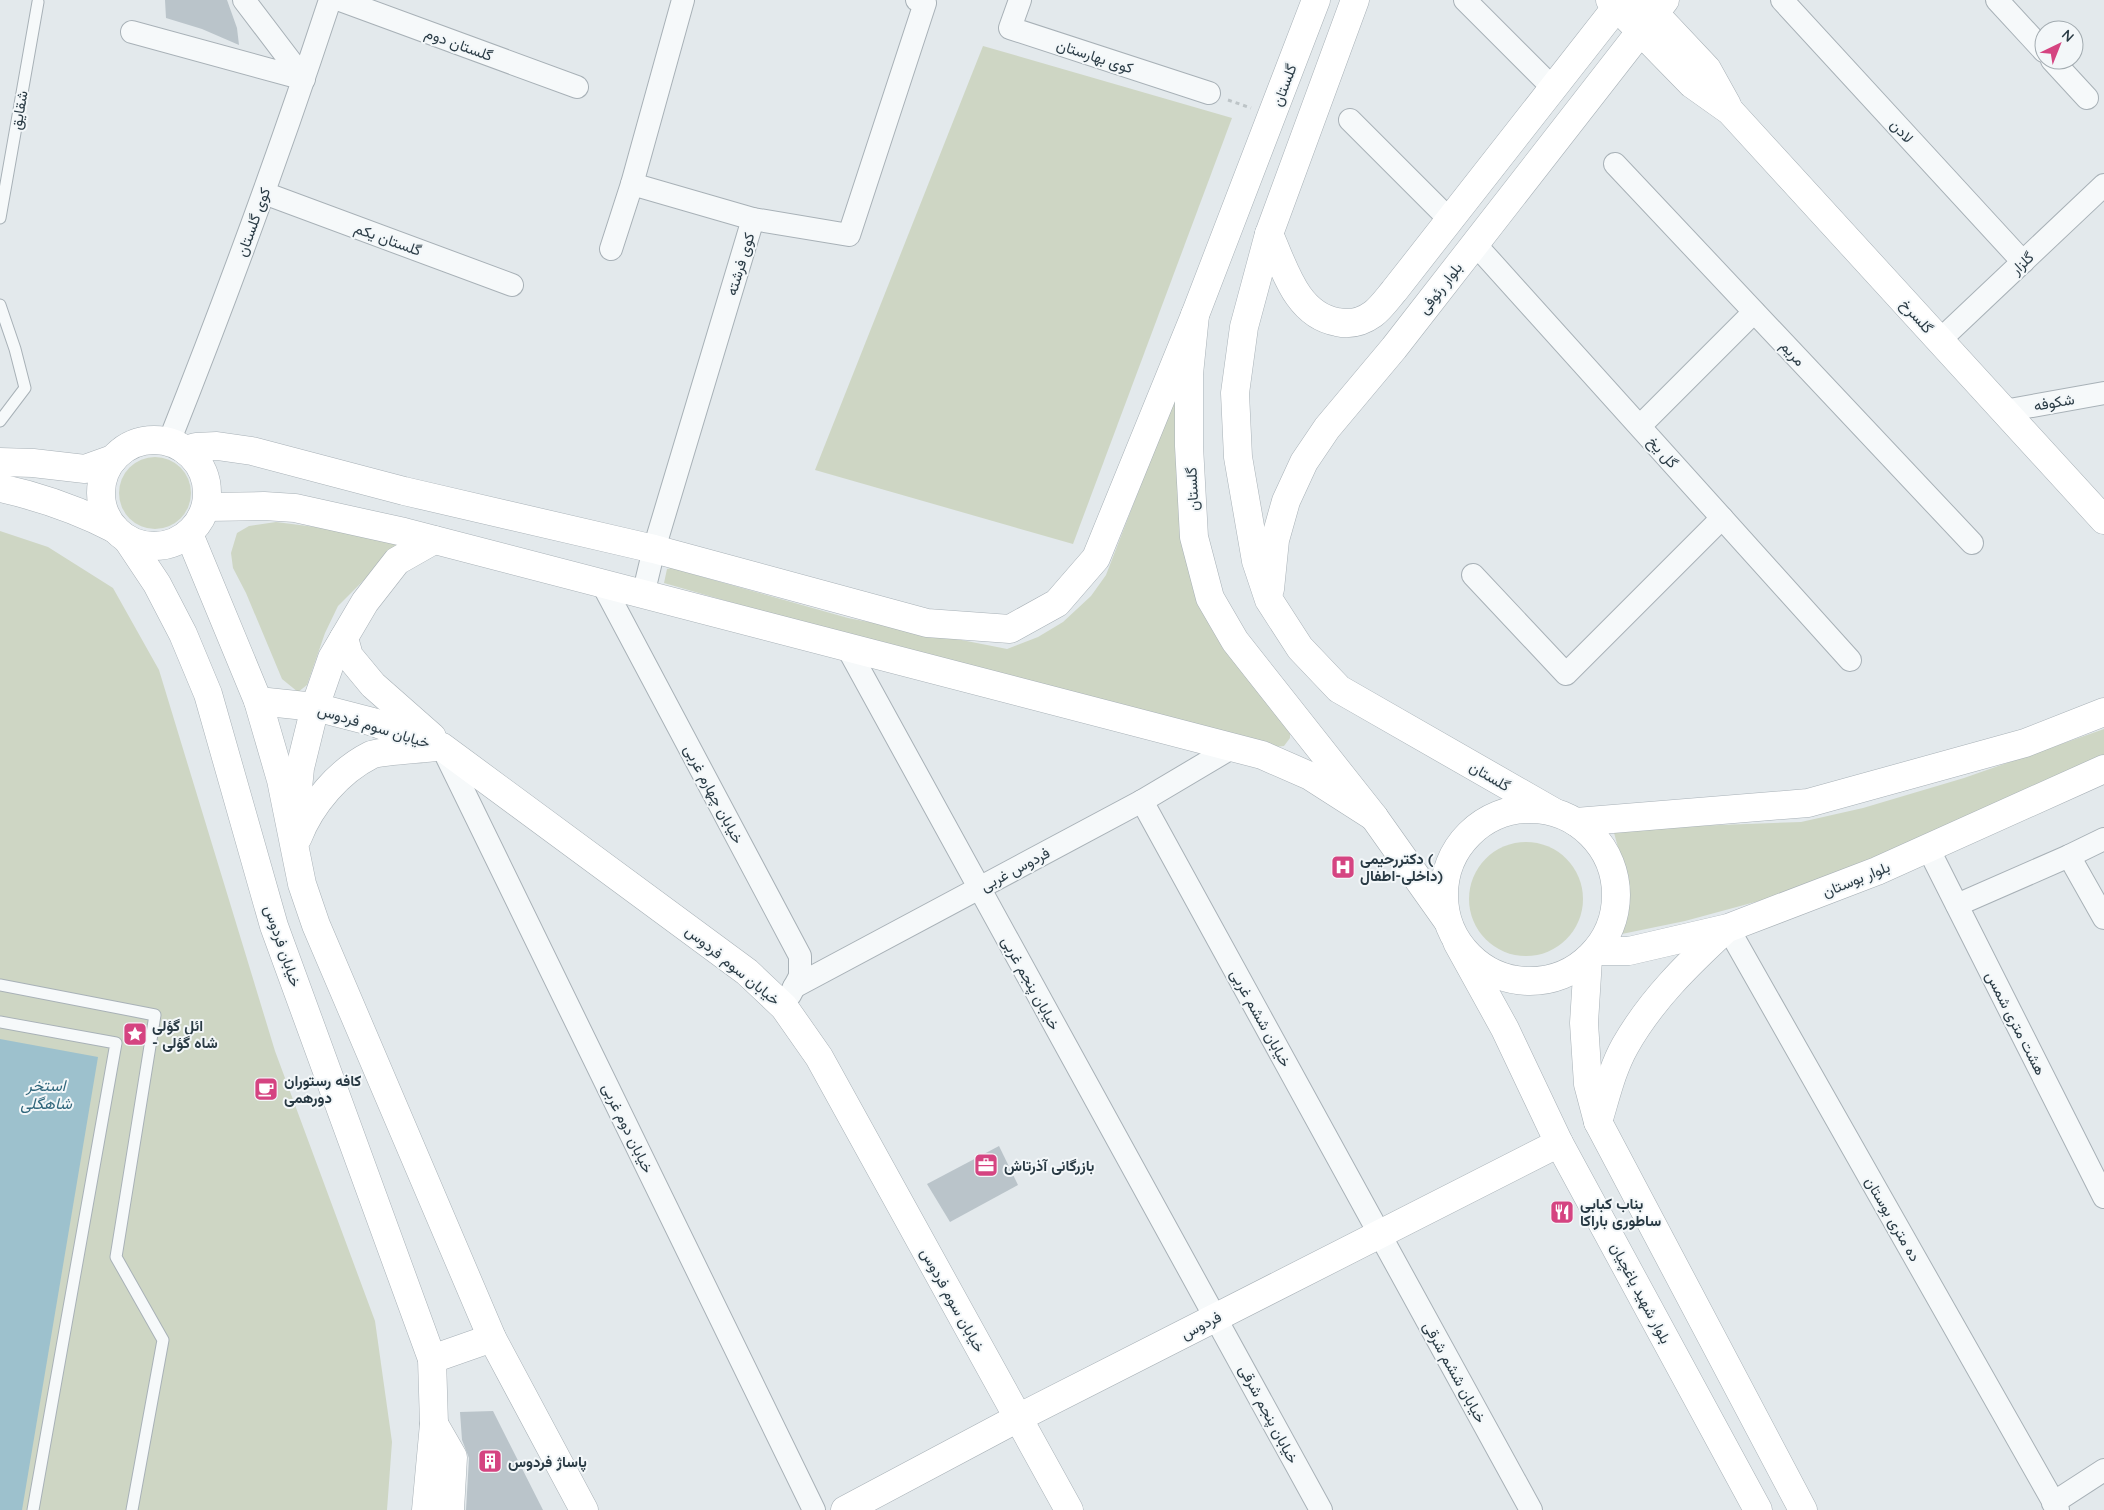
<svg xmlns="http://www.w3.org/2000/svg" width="2104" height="1510" font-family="Quicksand,Vazirmatn,sans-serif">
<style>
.green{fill:#ced6c4}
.water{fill:#9dc1cd}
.building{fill:#bac4ca}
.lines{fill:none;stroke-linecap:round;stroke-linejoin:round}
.lane-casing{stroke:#a8b1b7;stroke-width:13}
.street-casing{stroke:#a8b1b7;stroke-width:24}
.secondary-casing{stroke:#a8b1b7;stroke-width:29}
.path{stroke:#bdc4c7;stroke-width:3;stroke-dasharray:4 4;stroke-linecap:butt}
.lane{stroke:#f6f9fa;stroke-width:11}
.street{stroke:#f6f9fa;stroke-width:22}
.secondary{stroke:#fff;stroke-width:28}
.labels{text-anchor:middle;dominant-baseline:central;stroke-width:4;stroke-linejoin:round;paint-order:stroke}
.street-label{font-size:15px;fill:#2a3b45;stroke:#f3f7f9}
.poi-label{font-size:15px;font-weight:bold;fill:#2a3b45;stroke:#f3f7f9;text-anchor:start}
.water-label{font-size:16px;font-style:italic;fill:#31677c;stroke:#f3f7f9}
</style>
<rect width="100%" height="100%" fill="#e3e9ec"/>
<g class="green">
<path d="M983,46L1232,118L1073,544L815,470Z"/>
<path d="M1181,381L1183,521L1290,727V738L1284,746L1274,747L775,615L664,583L667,569L671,568L848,618L987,645L1007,649L1038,637L1063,622L1091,596L1106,575Z"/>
<circle cx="155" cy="493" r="36"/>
<path d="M276,522L339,530L404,546L374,570L338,606L325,633L307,685L298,692L282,679L246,593L233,568L231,553L237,533L249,526Z"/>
<path d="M0,531L48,547L113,588L159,670L275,1051L375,1321L392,1442L387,1510H0Z"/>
<path d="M2104,729V756L1811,887L1685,921L1617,935L1626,903L1623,866L1613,829L1801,822L1863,808L1964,778Z"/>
<circle cx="1526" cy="899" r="57"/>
</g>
<path class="water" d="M0,1039L98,1057L22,1510H0Z"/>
<g class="building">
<path d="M165,0H227L237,28L239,45L202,29L166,18Z"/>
<path d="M999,1146L1018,1185L950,1222L927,1184Z"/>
<path d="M493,1411L543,1510H466L469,1458L462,1440L460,1412Z"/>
</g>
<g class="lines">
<g class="lane-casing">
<g id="lane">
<path d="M0,218L38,2"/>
<path d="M0,305L15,349L25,388L0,421"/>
<path d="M0,985L155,1015L116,1257L163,1340L132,1510"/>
<path d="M0,1022L116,1043L33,1510"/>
</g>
</g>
<g class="street-casing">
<g id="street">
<path d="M340,0L577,87"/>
<path d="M1020,0L1010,28L1209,93"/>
<path d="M1465,0L1553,88"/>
<path d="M1782,0L2023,262"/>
<path d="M1997,0L2044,51"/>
<path d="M132,32L304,79L244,0"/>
<path d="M2052,60L2087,98"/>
<path d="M1350,120L1450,220"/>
<path d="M1615,164L1972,543"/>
<path d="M632,184L753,219"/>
<path d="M264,193L512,285"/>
<path d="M1475,244L1850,660"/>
<path d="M611,249L632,184L683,0"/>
<path d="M1939,341L2104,185"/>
<path d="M2004,411L2104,393"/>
<path d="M1640,426L1754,312"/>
<path d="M169,442C227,296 281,149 330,0"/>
<path d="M1473,575L1566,674L1722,518"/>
<path d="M603,585L800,956V976L790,995"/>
<path d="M643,595L654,549L753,219L849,235L925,3L917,0"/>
<path d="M847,647L1321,1510"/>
<path d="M442,747L814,1510"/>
<path d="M1142,801L1531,1510"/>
<path d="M1928,848L2104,1197"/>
<path d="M2069,856L2104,918"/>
<path d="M1957,905L2069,856L2104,839"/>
<path d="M1728,928L2058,1510"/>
<path d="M794,987L1142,801L1233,747"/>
<path d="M2053,1503L2104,1470"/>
</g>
</g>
<g class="secondary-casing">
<g id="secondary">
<path d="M1316,0L1195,315L1189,374V446L1194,537L1210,598L1235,641L1374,817L1447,920"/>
<path d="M1355,0L1269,234L1244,327L1235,393L1238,457L1256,561L1269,600L1300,648L1339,689L1552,811"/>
<path d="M1610,0L1692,84L1730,111L2104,520"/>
<path d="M1642,0L1707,69L1727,105"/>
<path d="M1269,234C1284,267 1296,315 1337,322C1350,325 1362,322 1373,314C1381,308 1388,298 1394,291L1622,0"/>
<circle cx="154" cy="493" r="53"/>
<path d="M185,450L196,447L217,446L252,451L404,491L654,549L927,623L1010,629L1057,603L1096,558L1195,315"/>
<path d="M0,462L33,463L85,469L113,459"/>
<path d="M0,488C41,497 78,510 115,529"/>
<path d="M206,507L264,506L295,508L404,532L1262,755L1310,776L1374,817"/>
<path d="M189,534L258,701L281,780L302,884L316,925L492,1338L584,1510"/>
<path d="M127,539L157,584L183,634L208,694L274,926L432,1359L434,1424L426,1510"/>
<path d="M1270,589L1275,540L1286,501L1304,462L1327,428L1394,348L1665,0"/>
<path d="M344,638L349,656L373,685L432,737"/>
<path d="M258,701L315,707L373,722L442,747L747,972L784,1007L819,1057L1069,1510"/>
<path d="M296,808L300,768L315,707L332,658L365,602L397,561L434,540"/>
<circle cx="1530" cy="895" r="86"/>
<path d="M1576,822L1808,803L2025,743L2104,712"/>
<path d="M298,837C311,804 339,771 371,755C380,751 423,749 436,747"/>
<path d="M1457,942L1505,1029L1559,1143L1758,1510"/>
<path d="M1596,951H1629L1728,928L1877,871L2104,769"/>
<path d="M1588,959L1584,1023L1588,1084L1598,1122L1803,1510"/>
<path d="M1598,1122C1606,1096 1612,1069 1625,1046C1651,1000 1688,964 1726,929"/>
<path d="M432,1359L492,1338"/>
<path d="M434,1424L453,1457L450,1510"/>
<path d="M845,1510L1018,1418L1559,1143"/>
</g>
</g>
<path class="path" d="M1228,100L1251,108"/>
<use href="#lane" class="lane"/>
<use href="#street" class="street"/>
<use href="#secondary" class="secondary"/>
</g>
<defs>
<g id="hospital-square" transform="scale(1.25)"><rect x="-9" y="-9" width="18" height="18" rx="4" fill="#d54481" stroke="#f3f7f9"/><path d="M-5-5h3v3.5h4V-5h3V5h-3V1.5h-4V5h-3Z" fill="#fff"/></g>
<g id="sight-square" transform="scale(1.25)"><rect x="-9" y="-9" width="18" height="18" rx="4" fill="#d54481" stroke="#f3f7f9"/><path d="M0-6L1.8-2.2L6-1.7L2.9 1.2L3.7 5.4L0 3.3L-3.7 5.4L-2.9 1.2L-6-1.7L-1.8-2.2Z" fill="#fff"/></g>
<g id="cafe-square" transform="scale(1.25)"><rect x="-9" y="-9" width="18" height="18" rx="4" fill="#d54481" stroke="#f3f7f9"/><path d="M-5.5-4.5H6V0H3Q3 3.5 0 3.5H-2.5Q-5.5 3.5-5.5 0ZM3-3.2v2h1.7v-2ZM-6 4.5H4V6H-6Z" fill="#fff"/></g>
<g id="office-square" transform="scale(1.25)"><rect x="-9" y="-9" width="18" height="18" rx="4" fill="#d54481" stroke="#f3f7f9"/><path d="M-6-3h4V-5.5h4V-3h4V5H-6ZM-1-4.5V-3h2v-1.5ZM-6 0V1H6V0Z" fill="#fff"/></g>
<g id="restaurant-square" transform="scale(1.25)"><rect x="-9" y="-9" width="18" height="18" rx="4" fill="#d54481" stroke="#f3f7f9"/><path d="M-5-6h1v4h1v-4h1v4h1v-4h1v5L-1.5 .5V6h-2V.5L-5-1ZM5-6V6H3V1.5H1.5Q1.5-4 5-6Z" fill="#fff"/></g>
<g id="building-square" transform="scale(1.25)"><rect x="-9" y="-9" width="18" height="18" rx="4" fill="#d54481" stroke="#f3f7f9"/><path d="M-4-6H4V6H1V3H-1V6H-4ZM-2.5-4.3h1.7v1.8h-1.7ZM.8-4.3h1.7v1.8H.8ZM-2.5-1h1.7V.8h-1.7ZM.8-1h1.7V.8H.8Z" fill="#fff"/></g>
</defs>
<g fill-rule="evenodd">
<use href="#hospital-square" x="1343" y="867"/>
<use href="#sight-square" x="135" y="1034"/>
<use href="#cafe-square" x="266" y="1089"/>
<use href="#office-square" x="986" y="1165"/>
<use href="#restaurant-square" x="1562" y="1212"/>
<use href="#building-square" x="490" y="1461"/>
</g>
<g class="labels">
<g class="street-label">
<text transform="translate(459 44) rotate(20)">گلستان دوم</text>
<text transform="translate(1095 56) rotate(18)">کوی بهارستان</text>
<text transform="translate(1284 85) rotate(-69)">گلستان</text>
<text transform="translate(19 110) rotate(-80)">شقایق</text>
<text transform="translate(1902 131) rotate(47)">لادن</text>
<text transform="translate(253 222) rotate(-70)">کوی گلستان</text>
<text transform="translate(388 239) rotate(20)">گلستان یکم</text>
<text transform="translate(2022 263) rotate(-43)">گلزار</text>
<text transform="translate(740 264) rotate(-73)">کوی فرشته</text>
<text transform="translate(1440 288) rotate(-52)">بلوار رئوفی</text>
<text transform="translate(1917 316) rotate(48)">گلسرخ</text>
<text transform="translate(1793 353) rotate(47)">مریم</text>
<text transform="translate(2054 402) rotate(-10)">شکوفه</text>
<text transform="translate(1663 452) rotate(48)">گل یخ</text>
<text transform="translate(1192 489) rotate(-93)">گلستان</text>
<text transform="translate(374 726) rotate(17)">خیابان سوم فردوس</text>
<text transform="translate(1490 776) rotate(30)">گلستان</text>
<text transform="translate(714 794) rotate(62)">خیابان چهارم غربی</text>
<text transform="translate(1015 869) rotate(-28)">فردوس غربی</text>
<text transform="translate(1856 879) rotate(-22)">بلوار بوستان</text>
<text transform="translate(283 946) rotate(71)">خیابان فردوس</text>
<text transform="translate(733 965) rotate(39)">خیابان سوم فردوس</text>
<text transform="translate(1031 983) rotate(61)">خیابان پنجم غربی</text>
<text transform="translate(1261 1018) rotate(61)">خیابان ششم غربی</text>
<text transform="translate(2016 1023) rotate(63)">هشت متری شمس</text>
<text transform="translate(628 1128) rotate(64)">خیابان دوم غربی</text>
<text transform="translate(1893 1219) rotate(60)">ده متری بوستان</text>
<text transform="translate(1641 1293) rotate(62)">بلوار شهید یاغچیان</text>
<text transform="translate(953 1300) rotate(61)">خیابان سوم فردوس</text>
<text transform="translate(1201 1325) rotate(-27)">فردوس</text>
<text transform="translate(1455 1372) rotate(61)">خیابان ششم شرقی</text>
<text transform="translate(1269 1414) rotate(62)">خیابان پنجم شرقی</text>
</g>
<g class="poi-label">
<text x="1360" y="858">دکتررحیمی (<tspan x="1360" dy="17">داخلی-اطفال)</tspan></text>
<text x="152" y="1025">ائل گؤلی<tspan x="152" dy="17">- شاه گؤلی</tspan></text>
<text x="284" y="1080">کافه رستوران<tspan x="284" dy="17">دورهمی</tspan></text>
<text x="1004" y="1165">بازرگانی آذرتاش</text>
<text x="1580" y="1203">بناب کبابی<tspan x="1580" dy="17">ساطوری باراکا</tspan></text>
<text x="508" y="1461">پاساژ فردوس</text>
</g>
<g class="water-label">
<text x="46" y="1085">استخر<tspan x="46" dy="18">شاهگلی</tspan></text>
</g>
</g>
<g transform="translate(2059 45) rotate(43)"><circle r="24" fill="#f3f7f9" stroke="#a3acb1"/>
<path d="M0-4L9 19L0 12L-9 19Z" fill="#d54481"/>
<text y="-8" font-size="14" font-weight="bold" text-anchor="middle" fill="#2a3b45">N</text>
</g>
</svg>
